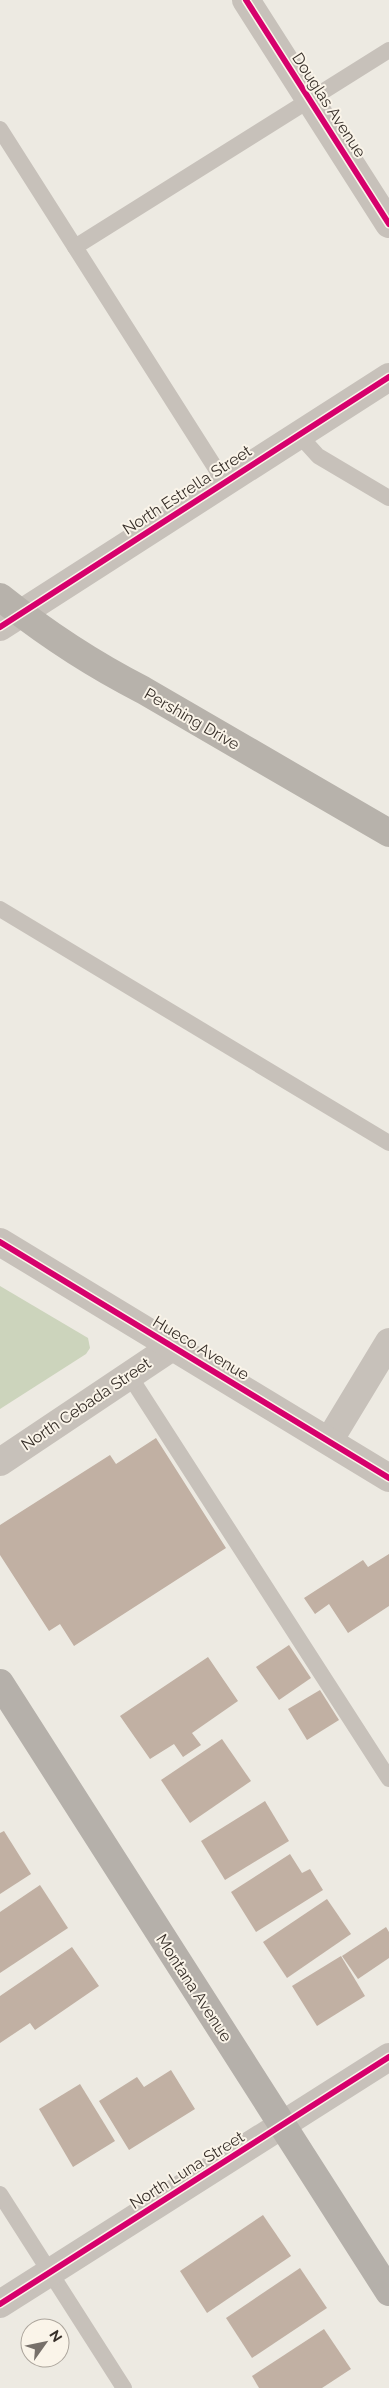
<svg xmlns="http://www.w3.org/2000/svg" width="389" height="2388" font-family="Raleway,sans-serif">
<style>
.green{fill:#ccd4bc}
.building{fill:#c1b0a3}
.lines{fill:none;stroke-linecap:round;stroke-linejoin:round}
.service{stroke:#c7c1ba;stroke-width:16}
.minor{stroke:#c7c1ba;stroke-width:28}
.tertiary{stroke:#c7c1ba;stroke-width:28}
.secondary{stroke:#b7b2ab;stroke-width:28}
.primary{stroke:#b5b0aa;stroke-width:28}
.cycleway-casing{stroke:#faf4e9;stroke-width:9}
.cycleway{stroke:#d6006c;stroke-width:6}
.labels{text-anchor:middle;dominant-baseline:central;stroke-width:4;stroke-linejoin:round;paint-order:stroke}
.street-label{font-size:16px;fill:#372f29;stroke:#faf4e9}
</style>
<rect width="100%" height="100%" fill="#edeae2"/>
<path class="green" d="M0,1286L88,1338L90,1348L86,1354L0,1409Z"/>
<g class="building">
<path d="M156,1438L226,1548L74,1646L60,1624L49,1631L0,1555V1525L110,1455L116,1464Z"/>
<path d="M389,1554V1606L348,1633L329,1604L315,1614L304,1598L363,1560L368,1567Z"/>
<path d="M289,1645L311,1678L279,1700L256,1667Z"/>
<path d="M208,1657L238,1701L192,1733L201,1745L183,1757L174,1744L150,1759L120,1716Z"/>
<path d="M320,1690L339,1720L307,1740L288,1709Z"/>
<path d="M222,1739L251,1781L190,1823L161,1780Z"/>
<path d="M265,1801L289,1841L225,1880L201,1841Z"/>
<path d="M4,1831L31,1874L0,1894V1833Z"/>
<path d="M290,1854L302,1873L310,1869L323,1890L256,1932L231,1892Z"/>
<path d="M40,1885L68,1928L0,1973V1912Z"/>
<path d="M327,1899L351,1934L287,1978L263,1942Z"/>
<path d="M386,1927L389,1932V1958L358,1979L342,1956Z"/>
<path d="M72,1947L99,1986L35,2030L30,2023L0,2043V1996Z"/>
<path d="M341,1956L365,1996L317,2026L292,1986Z"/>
<path d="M171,2070L195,2109L129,2150L99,2101L137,2077L144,2087Z"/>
<path d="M80,2084L115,2141L73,2167L39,2109Z"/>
<path d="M263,2215L291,2256L207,2313L180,2271Z"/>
<path d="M300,2268L327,2308L252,2358L226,2318Z"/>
<path d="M324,2329L351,2369L322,2388H259L252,2376Z"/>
</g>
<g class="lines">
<g class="service">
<path d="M0,129L225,483"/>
<path d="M75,247L389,50"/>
<path d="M299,435L318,456L389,498"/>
<path d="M0,909L389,1143"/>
<path d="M129,1375L389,1779"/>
<path d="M0,2194L124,2388"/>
</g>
<g class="minor">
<path d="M246,0L389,224"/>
<path d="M0,627L389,377"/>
<path d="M329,1441L389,1342"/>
<path d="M0,1462L172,1347"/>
<path d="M0,2304L389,2057"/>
</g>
<path class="tertiary" d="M0,1242L389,1478"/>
<path class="secondary" d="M0,597C45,633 92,664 143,690L389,833"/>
<path class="primary" d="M0,1683L389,2292"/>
<g class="cycleway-casing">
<g id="cycleway">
<path d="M246,0L389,224"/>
<path d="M0,627L389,377"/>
<path d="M0,1242L389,1478"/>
<path d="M0,2304L389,2057"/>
</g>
</g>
<use href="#cycleway" class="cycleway"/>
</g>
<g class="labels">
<g class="street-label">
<text transform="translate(329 105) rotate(57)">Douglas Avenue</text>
<text transform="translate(187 490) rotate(-33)">North Estrella Street</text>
<text transform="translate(192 719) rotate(30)">Pershing Drive</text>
<text transform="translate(201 1348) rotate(31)">Hueco Avenue</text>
<text transform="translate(86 1404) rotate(-34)">North Cebada Street</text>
<text transform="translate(194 1988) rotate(57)">Montana Avenue</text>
<text transform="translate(187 2170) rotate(-32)">North Luna Street</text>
</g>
</g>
<g transform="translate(45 2343) rotate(57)"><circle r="24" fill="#faf4e9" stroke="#aca59c"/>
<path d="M0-4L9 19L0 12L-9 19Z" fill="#77706a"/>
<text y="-8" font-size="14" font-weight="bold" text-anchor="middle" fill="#372f29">N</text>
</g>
</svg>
